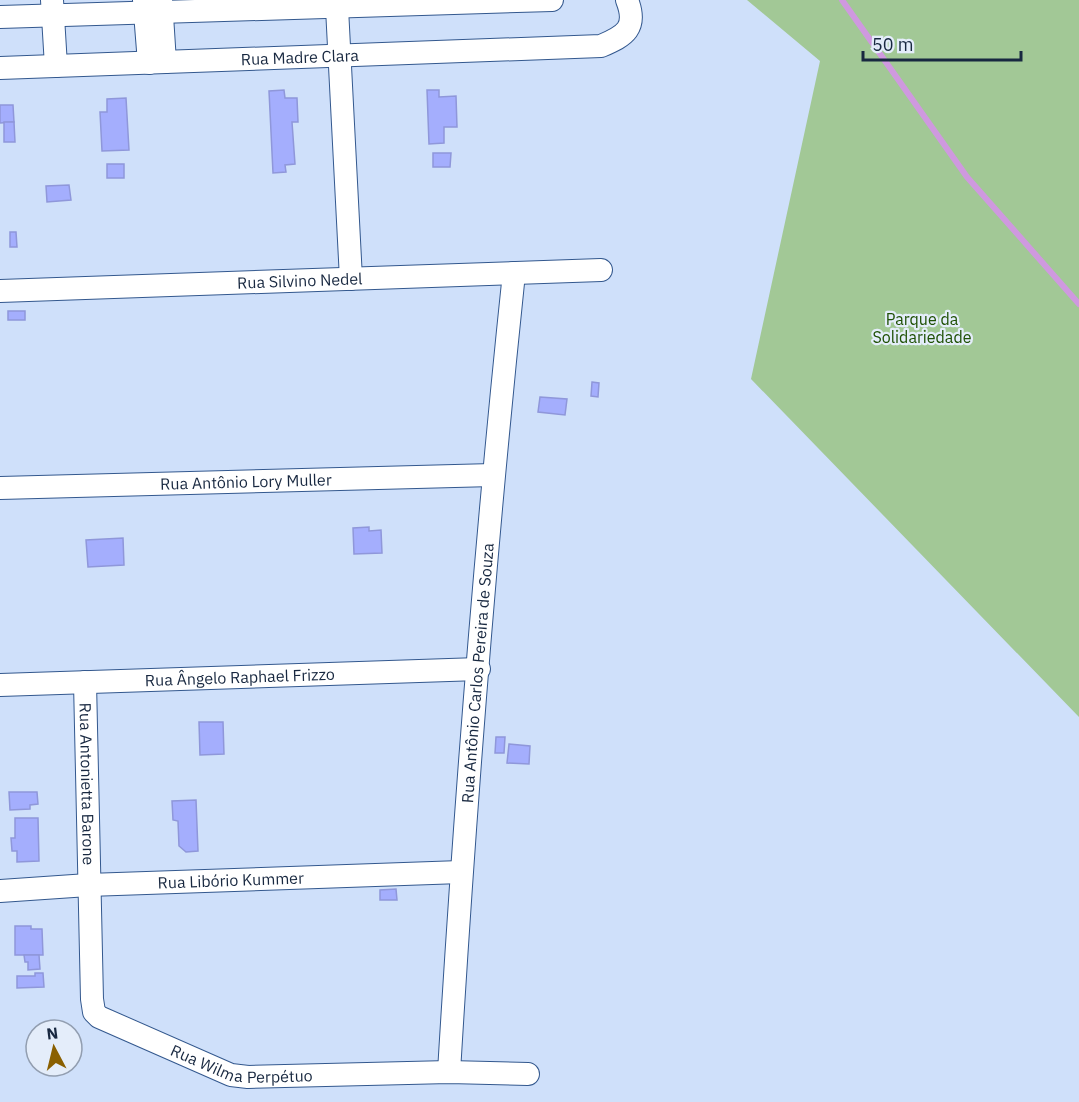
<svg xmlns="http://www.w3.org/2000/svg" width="1079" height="1102" font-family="'IBM Plex Sans',sans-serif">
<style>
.green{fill:#a2c896}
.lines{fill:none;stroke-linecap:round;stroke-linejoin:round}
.stream{stroke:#cf99df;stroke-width:6}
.building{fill:#a4aefd;stroke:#8f97da;stroke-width:1.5}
.minor-casing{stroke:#33588e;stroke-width:24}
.minor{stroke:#fff;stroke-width:22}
.labels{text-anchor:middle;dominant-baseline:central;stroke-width:4.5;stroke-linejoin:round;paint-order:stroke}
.street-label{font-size:16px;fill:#182840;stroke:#e4edfa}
.park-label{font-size:16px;fill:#1e5004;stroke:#e4edfa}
</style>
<rect width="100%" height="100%" fill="#cfe0fa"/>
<path class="green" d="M747,0H1079V717L751,379L820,61Z"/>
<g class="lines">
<path class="stream" d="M842,0L967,177L1079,304"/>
</g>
<g class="building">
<path d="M284,90L285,98H297L298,122H292L295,164L285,165L286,172L273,173L269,91Z"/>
<path d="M427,90H439V97L456,96L457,127H444V143L429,144Z"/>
<path d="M126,98L129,150L102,151L100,112H107V99Z"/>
<path d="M0,105H13L14,122L0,123Z"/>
<path d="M4,122H14L15,142H4Z"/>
<path d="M433,153H451L450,167H433Z"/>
<rect x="107" y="164" width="17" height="14"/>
<path d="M69,185L71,200L47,202L46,186Z"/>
<path d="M10,232H16L17,247H10Z"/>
<rect x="8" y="311" width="17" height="9"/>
<path d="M592,382L599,383L598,397L591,396Z"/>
<path d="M540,397L567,399L565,415L538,412Z"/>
<path d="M369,527V531L381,530L382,553L354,554L353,528Z"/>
<path d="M123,538L124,565L88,567L86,540Z"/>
<path d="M199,722H223L224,754L200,755Z"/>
<path d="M496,737H505L504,753H495Z"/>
<path d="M509,744L530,746L529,764L507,763Z"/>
<path d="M9,792H37L38,804L30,805V809L10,810Z"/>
<path d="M196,800L198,851L186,852L179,846L178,821L173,820L172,801Z"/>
<path d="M15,818H38L39,861L17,862V851H12L11,838H15Z"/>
<path d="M396,889L397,900H380V890Z"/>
<path d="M15,926H31V929H42L43,955H15Z"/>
<path d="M24,955H39L40,969L28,970V962H25Z"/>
<path d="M35,973H43L44,987L17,988V976H35Z"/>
</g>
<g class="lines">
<g class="minor-casing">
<g id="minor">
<path d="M52,0L56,66"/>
<path d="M144,0L149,63"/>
<path d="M161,0L165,62"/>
<path d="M337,8L351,279"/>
<path d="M0,17L552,0"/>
<path id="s1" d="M0,68L601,46C625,36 638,28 627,0"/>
<path id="s2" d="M0,291L601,270"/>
<path id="s3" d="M0,488L493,475"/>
<path id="s4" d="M85,682L92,999L94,1012L99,1017L231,1075L248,1077L449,1072L528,1074"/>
<path id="s5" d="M0,685L479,669"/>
<path id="s6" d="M0,891L88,885L461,872"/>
<path id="s7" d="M449,1072C465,805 486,539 514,273"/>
</g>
</g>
<use href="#minor" class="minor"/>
</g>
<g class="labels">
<g class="street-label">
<text stroke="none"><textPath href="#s1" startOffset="300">Rua Madre Clara</textPath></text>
<text stroke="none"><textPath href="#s2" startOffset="300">Rua Silvino Nedel</textPath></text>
<text stroke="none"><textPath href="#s3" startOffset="246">Rua Antônio Lory Muller</textPath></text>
<text stroke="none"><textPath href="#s7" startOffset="400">Rua Antônio Carlos Pereira de Souza</textPath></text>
<text stroke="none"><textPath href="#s5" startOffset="240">Rua Ângelo Raphael Frizzo</textPath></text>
<text stroke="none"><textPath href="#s4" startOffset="102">Rua Antonietta Barone</textPath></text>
<text stroke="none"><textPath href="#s6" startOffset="231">Rua Libório Kummer</textPath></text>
<text stroke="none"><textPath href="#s4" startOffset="490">Rua Wilma Perpétuo</textPath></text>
</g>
<g class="park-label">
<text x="922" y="319">Parque da<tspan x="922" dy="18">Solidariedade</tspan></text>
</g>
</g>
<g transform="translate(54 1048) rotate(353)"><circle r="28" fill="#e4edfa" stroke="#929eb0" stroke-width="1.5"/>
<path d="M0-4.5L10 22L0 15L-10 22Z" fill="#8a6001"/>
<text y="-9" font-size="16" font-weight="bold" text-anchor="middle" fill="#182840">N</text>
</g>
<path d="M863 51v9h158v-9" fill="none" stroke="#182840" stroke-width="3"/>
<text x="872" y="51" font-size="18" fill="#182840" stroke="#e4edfa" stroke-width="4.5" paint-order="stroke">50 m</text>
</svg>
